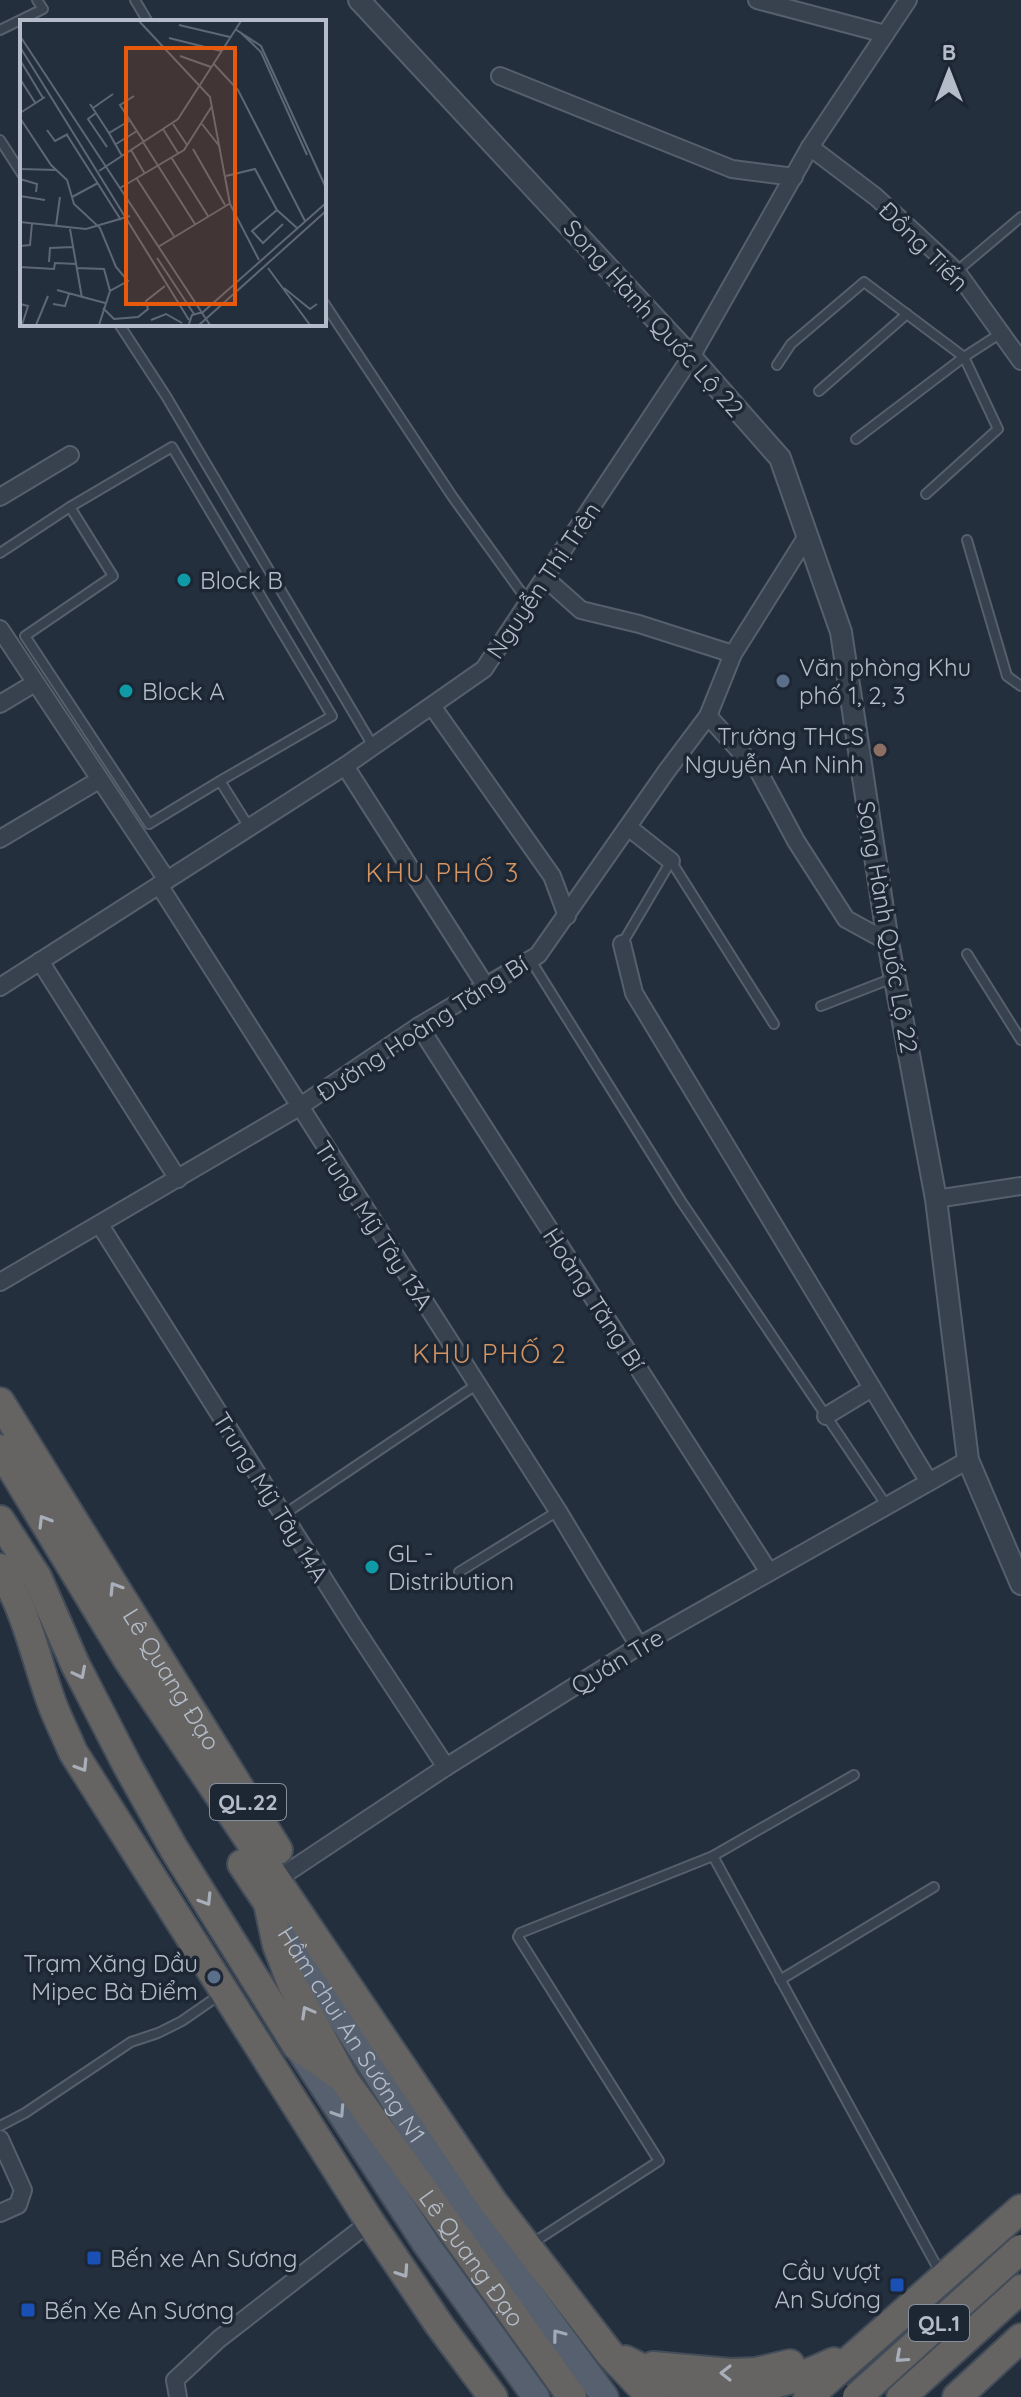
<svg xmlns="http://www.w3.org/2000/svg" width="1021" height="2397" font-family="Quicksand,sans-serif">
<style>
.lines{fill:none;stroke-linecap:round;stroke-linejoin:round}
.service-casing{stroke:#565f6c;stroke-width:12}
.minor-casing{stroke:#565f6c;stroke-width:20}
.tertiary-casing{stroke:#565f6c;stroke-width:24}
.primary-casing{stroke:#414a57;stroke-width:30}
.trunk-casing{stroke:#434c59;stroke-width:32}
.service{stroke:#38414e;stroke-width:8}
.minor{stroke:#38414e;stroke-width:16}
.tertiary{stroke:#38414e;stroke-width:20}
.primary{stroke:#56606e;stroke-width:26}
.trunk{stroke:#656462;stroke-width:28}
.trunk-bridge-casing{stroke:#434c59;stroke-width:32;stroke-linecap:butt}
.trunk-bridge{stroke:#656462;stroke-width:28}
.oneway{stroke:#a8afba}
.oneway2{stroke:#a1aab7}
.culture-dot{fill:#0f9aa8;stroke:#1d2633;stroke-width:3}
.service-dot{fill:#5c6f8a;stroke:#1d2633;stroke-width:3}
.education-dot{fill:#8d6e63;stroke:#1d2633;stroke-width:3}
.transit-dot{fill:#1a4fb4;stroke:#1d2633;stroke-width:3}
.labels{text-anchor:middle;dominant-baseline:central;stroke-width:7;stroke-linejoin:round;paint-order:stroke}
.shield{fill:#1d2633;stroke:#878f9c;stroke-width:2}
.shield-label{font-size:22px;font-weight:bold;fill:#b4bcc9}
.street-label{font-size:24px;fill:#b4bcc9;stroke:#1d2633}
.poi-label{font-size:24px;fill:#b4bcc9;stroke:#1d2633;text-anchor:start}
.neighbourhood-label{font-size:26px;letter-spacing:2px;fill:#d59563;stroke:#1d2633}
.inset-road{fill:none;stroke:#5e6776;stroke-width:2}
.view{fill:#e8590c;fill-opacity:0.15;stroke:#e8590c;stroke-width:4}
.inset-edge{fill:none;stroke:#b4bcc9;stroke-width:4}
</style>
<rect width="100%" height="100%" fill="#242f3e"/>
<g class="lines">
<g class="service-casing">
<g id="service">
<path d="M135,0L148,22"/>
<path d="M0,30L43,9L37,0"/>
<path d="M0,140L22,174"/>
<path d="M957,271L1021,217"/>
<path d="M324,303L452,496L529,603"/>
<path d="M119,324L166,396L373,746"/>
<path d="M777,365L791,344L864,282L964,357L1001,333"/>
<path d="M819,391L907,314"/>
<path d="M856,439L964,357L998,429L926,494"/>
<path d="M967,540L1007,676L1021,686"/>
<path d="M0,553L70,507"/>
<path d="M220,781L149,824L25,636L113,576L70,507L172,447L332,716L220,781L249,827"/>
<path d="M622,944L671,861L774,1024"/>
<path d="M967,954L1021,1040"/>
<path d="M530,959L681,1201L887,1506"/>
<path d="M821,1006L893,978"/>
<path d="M283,1515L476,1385"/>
<path d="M459,1572L558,1511"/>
<path d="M713,1856L941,2274"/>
<path d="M780,1980L934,1887"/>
<path d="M0,2126L25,2113L131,2042L158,2033L182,2021L221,1994"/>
<path d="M531,2244L659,2161L518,1937L520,1933L713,1856L854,1775"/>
</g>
</g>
<g class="minor-casing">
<g id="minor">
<path d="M757,0L885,34"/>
<path d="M500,76L732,169L794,177"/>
<path d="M810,147L876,197L957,272L1021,361"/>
<path d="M0,497L70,455"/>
<path d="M545,578L581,610L639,624L733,654"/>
<path d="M0,629L167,880"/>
<path d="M0,704L35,683"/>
<path d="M432,706L552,876L567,916"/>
<path d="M708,716L759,772L796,841L846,919L888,942"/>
<path d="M345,766L485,985"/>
<path d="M628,827L671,861"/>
<path d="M0,839L99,780"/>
<path d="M159,885L558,1511L639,1646"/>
<path d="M622,944L634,993L929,1482"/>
<path d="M40,961L178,1179"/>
<path d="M0,987L345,766L484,669L691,357L810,147L908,0"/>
<path d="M419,1026L769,1572"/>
<path d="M936,1199L1021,1186"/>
<path d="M100,1225L354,1627L446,1767"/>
<path d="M0,1282L299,1107L419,1026L538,955L666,772L708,716L733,654L807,536"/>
<path d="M826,1416L872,1388"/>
<path d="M276,1880L446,1767L639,1646L968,1460"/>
<path d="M0,2139L23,2190L18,2205L0,2213"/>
<path d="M178,2397L175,2380L219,2339L370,2222"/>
</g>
</g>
<g class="tertiary-casing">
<path id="tertiary" d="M359,0L691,357L780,458L841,632L888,942L936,1199L968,1460L1021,1584"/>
</g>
<g class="primary-casing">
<g id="primary">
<path id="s1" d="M271,1908L411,2127L472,2215L605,2397"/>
<path d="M299,2049L426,2244L536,2397"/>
</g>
</g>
<g class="trunk-casing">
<g id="trunk">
<path id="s2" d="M0,1402L278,1850"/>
<path d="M0,1449L128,1660L493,2202L610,2354L651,2397"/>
<path d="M0,1520L37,1577L75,1664L127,1765L174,1849L297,2046L338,2075"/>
<path d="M0,1568C26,1609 35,1656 51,1701C57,1718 66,1735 73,1752L370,2222L440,2326L493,2397"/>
<path id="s3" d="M242,1864L268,1903L277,1945L292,1984L345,2081L572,2397"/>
<path d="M625,2360C644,2368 661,2381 680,2388C734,2397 786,2385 834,2362"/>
<path d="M653,2366L731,2373L756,2372L790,2364"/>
<path d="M808,2397L1021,2209"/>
<path d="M901,2397L1021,2289"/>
<path d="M957,2397L1021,2338"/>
</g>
</g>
<use href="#service" class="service"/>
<use href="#minor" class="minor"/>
<use href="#tertiary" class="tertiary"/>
<use href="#primary" class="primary"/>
<use href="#trunk" class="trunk"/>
<g class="trunk-bridge-casing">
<path id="trunk-bridge" d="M857,2397L1021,2249"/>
</g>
<use href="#trunk-bridge" class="trunk-bridge"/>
</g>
<defs><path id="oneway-chevron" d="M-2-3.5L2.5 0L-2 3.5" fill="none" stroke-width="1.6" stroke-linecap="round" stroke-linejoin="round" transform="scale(2)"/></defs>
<g class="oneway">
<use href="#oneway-chevron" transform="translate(44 1521) rotate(-121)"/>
<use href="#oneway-chevron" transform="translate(115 1588) rotate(-122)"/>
<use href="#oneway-chevron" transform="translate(80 1673) rotate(63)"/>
<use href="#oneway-chevron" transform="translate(82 1766) rotate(58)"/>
<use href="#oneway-chevron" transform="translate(206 1900) rotate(58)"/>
<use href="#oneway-chevron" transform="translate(307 2012) rotate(-119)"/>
<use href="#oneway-chevron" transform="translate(403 2272) rotate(56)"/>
<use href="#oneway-chevron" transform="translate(901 2357) rotate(138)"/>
<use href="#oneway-chevron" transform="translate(726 2373) rotate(-180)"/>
</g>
<g class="oneway2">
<use href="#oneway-chevron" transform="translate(339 2112) rotate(57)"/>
<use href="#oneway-chevron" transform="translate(558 2335) rotate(-127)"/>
</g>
<g class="culture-dot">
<circle cx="184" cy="580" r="8"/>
<circle cx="126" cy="691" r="8"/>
<circle cx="372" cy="1567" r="8"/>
</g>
<g class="service-dot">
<circle cx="783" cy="681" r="8"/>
<circle cx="214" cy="1977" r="8"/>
</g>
<circle class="education-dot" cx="880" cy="750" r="8"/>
<g class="transit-dot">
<rect x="86" y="2250" width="16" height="16" rx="4"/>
<rect x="889" y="2277" width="16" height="16" rx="4"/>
<rect x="20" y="2302" width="16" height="16" rx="4"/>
</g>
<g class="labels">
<g class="shield">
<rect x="210" y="1784" width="76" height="36" rx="6"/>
<rect x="909" y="2305" width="60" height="36" rx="6"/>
</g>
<g class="shield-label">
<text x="248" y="1802">QL.22</text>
<text x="939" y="2323">QL.1</text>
</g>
<g class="street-label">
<text transform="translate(924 246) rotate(45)">Đồng Tiến</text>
<text transform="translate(654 318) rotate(48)">Song Hành Quốc Lộ 22</text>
<text transform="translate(543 580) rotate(-56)">Nguyễn Thị Trên</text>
<text transform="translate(888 927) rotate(80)">Song Hành Quốc Lộ 22</text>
<text transform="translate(422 1028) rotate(-33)">Đường Hoàng Tăng Bí</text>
<text transform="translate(374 1225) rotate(57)">Trung Mỹ Tây 13A</text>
<text transform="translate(594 1299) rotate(57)">Hoàng Tăng Bí</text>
<text transform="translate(271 1497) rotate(58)">Trung Mỹ Tây 14A</text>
<text transform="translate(617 1661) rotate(-31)">Quán Tre</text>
<text stroke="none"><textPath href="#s2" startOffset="326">Lê Quang Đạo</textPath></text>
<text stroke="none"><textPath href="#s1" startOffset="150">Hầm chui An Sương N1</textPath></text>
<text stroke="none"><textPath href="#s3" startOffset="460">Lê Quang Đạo</textPath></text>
</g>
<g class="poi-label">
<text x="200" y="580">Block B</text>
<text x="799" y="667">Văn phòng Khu<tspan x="799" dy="28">phố 1, 2, 3</tspan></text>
<text x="142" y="691">Block A</text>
<text x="864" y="736" text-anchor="end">Trường THCS<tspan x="864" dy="28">Nguyễn An Ninh</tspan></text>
<text x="388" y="1553">GL -<tspan x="388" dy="28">Distribution</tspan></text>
<text x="198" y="1963" text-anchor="end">Trạm Xăng Dầu<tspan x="198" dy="28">Mipec Bà Điểm</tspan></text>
<text x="110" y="2258">Bến xe An Sương</text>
<text x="881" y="2271" text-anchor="end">Cầu vượt<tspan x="881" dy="28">An Sương</tspan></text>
<text x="44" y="2310">Bến Xe An Sương</text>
</g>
<g class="neighbourhood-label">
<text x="443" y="872">KHU PHỐ 3</text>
<text x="490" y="1353">KHU PHỐ 2</text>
</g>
</g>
<g transform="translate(20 20)">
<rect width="306" height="306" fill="#242f3e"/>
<path class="inset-road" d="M119,1L190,77L210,184L239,240M159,5L210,17M215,9L241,26L306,168M220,12L241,32L287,135M0,16L190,305M149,18L201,31M0,27L169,300M160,36L191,47M0,40L23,78M193,43L218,70L285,201M0,59L16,84M114,76L100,85L124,122M70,84L89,113M73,88L93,74M0,93L25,77M76,93L68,99L87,127M0,98L31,145L47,160L54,184L80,208L96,247L108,261L90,271L79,305M153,104L167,125M182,104L200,127M143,109L158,133M27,110L35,121L48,114M47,115L101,200M123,122L175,204M96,124L117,111M173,129L205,185M111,130L125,154M102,136L89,113L109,101M151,137L188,196M0,149L37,150M79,151L158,99L221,1M206,156L235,149L257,190L277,208M0,159L17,164L16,172M117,159L154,216M100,168L164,130L192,86M0,176L25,180M52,177L78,163M257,190L232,211L243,223L263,204M0,202L66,209L110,196M36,206L40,177M50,209L62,278M0,226L10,225L12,203M138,227L209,184M137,238L174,294M29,242L30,228L53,227M0,247L34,249L35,243L57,244M57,248L84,249L90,271M248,248L290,305M264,268L290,289L297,284M37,270L85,283M0,284L8,286L2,305M33,284L45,286L49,274M83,288L94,299L118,297L128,289L126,281L145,266M131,300L146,294L162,303M169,304L172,295L183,292L306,183M16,305L28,276M179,305L306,191"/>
<path class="view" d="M106,28H215V284H106Z"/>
<rect width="306" height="306" class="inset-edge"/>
</g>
<g transform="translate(949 72)" stroke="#1d2633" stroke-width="6" paint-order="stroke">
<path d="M0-6L14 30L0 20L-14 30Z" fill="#b4bcc9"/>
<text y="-12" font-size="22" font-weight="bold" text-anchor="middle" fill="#b4bcc9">B</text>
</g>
</svg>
